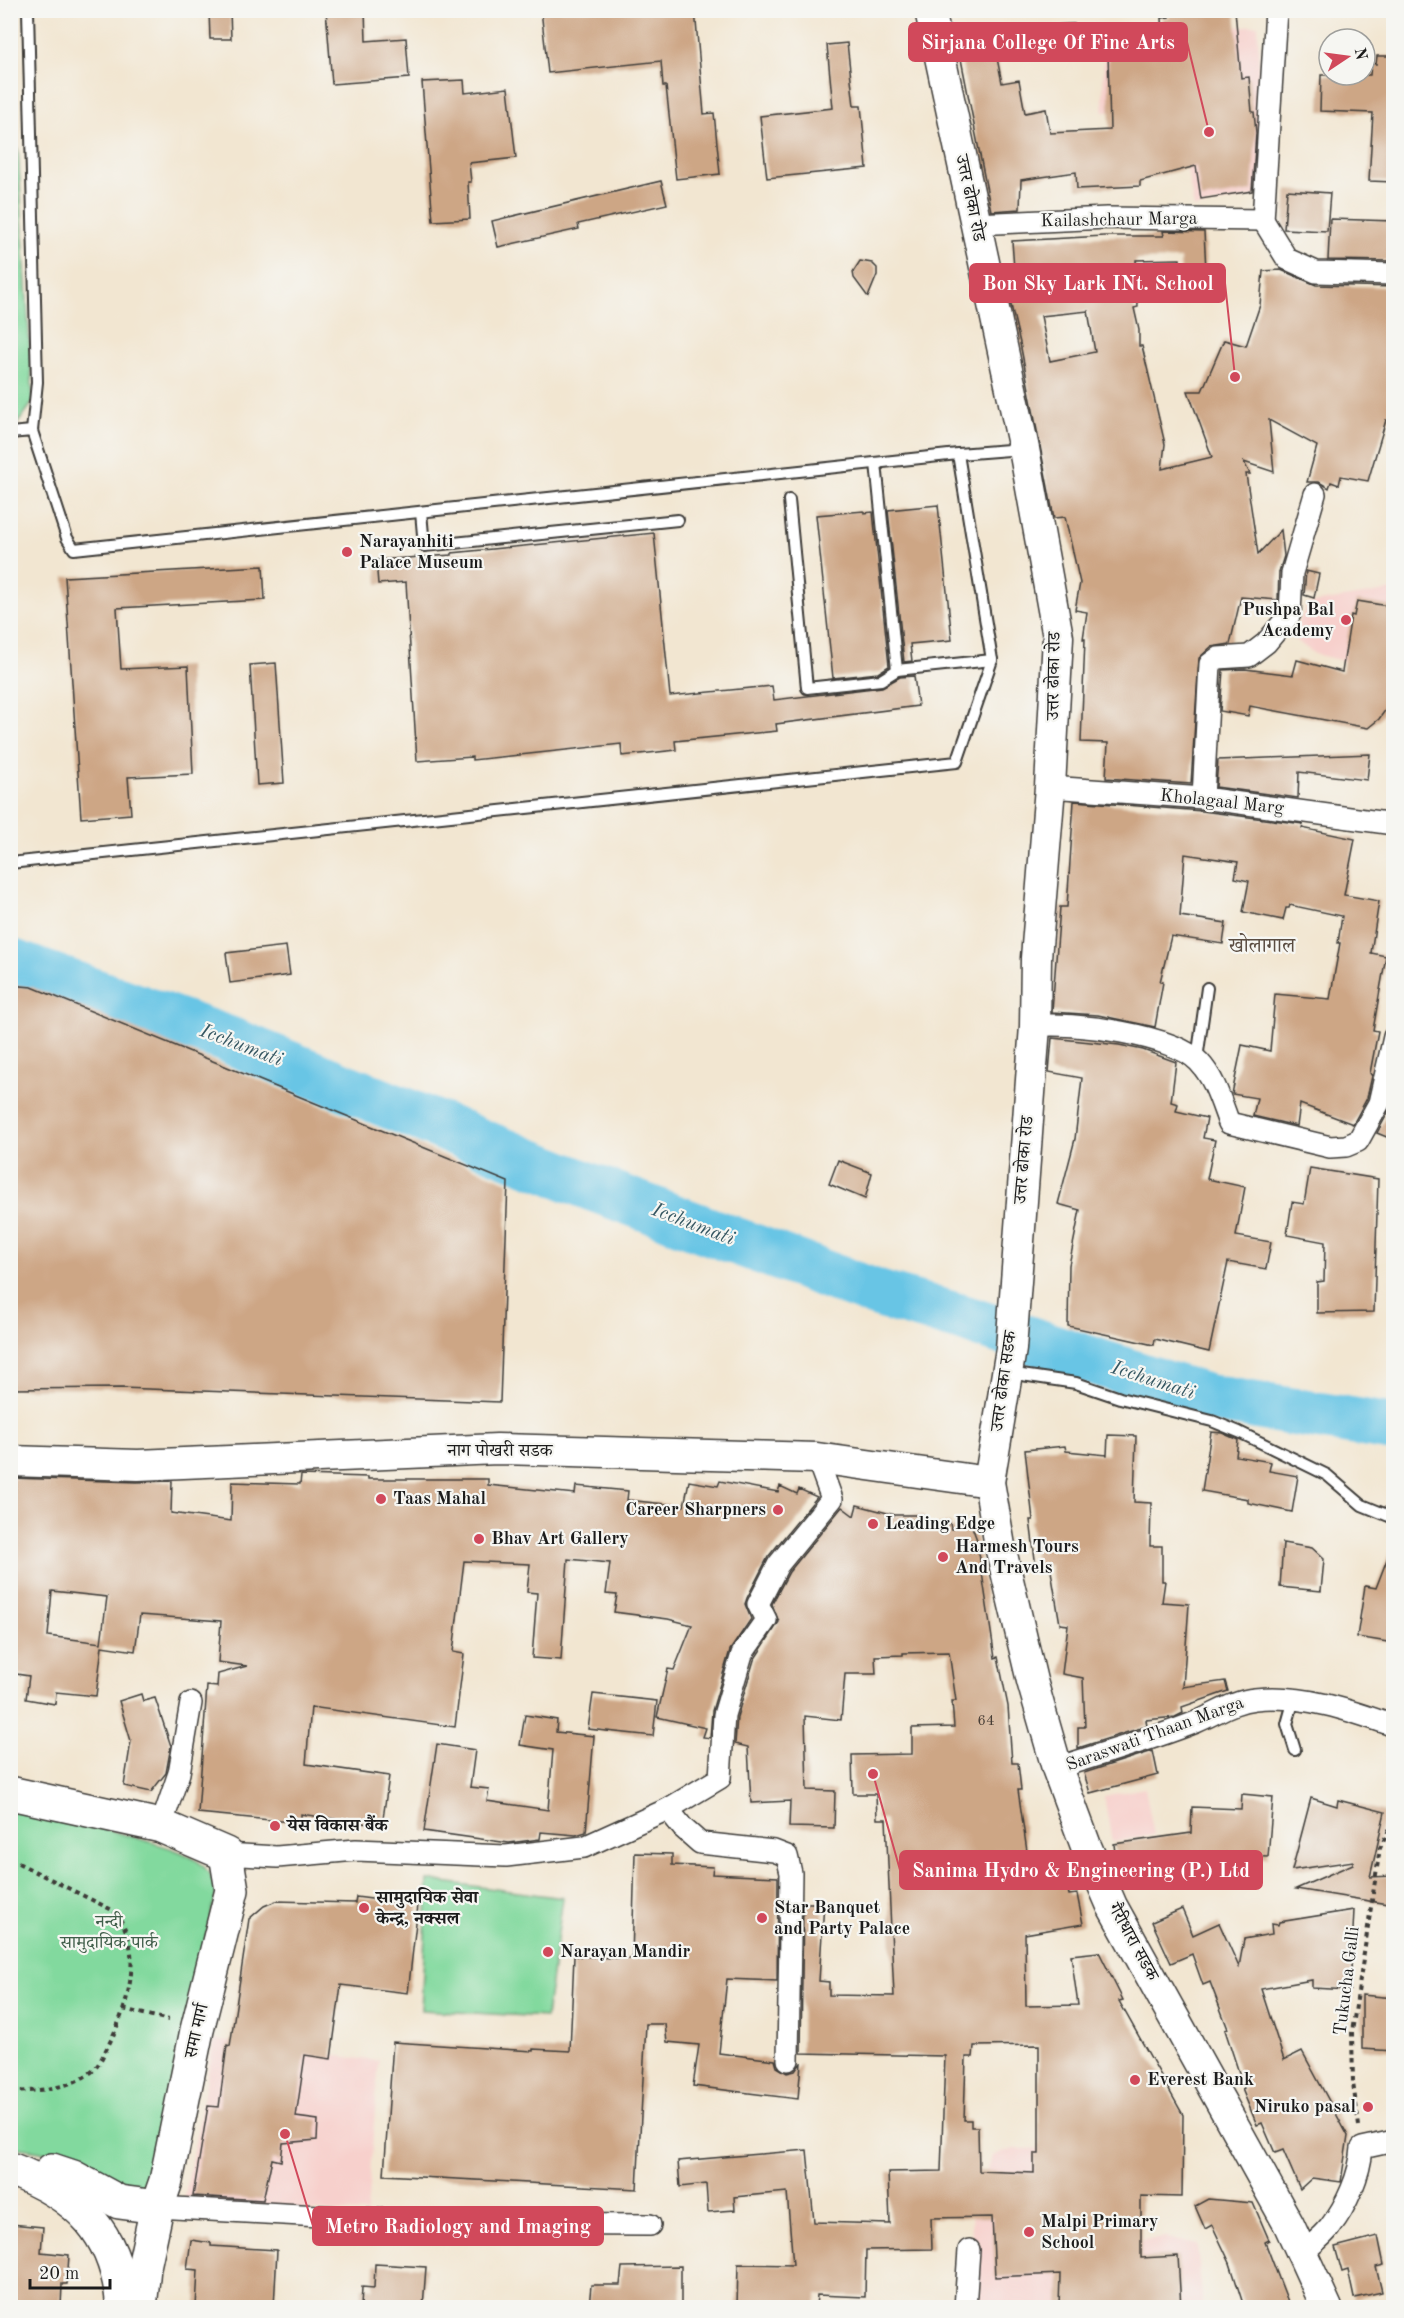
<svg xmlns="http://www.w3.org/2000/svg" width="1404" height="2318" font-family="'Old Standard TT','Noto Serif Devanagari',serif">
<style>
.built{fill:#f7d0cc}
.green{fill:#82d99e;stroke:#4f7a5d;stroke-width:1.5}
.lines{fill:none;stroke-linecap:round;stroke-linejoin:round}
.river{stroke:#67c5e5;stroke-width:48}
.building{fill:#cda685;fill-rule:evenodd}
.service-casing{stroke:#3c3a37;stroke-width:14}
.minor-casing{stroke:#3c3a37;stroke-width:24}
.secondary-casing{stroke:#3c3a37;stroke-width:33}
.primary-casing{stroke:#3c3a37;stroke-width:36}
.path{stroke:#3c3a37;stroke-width:4;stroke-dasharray:4.5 4.5;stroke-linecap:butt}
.service{stroke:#fff;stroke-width:10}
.minor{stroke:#fff;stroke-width:21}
.secondary{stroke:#fff;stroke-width:30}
.primary{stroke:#fff;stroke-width:33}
.poi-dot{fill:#d1495b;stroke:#f6f6f2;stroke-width:2}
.labels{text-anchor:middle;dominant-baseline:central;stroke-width:4.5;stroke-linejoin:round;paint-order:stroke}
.number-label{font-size:15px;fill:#483e36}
.street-label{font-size:18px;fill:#1c1c1c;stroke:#f6f6f2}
.poi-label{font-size:18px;font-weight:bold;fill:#1c1c1c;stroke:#f6f6f2;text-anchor:start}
.park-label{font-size:18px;fill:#405e4a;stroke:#f6f6f2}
.neighbourhood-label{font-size:20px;fill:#5a4c41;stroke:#f6f6f2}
.water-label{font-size:20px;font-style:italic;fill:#365762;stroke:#f6f6f2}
.leader{fill:none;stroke:#d1495b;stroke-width:2}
.callout-dot{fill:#d1495b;stroke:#f6f6f2;stroke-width:2}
.callout{fill:#d1495b;stroke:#d1495b;stroke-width:2}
.callout-label{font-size:20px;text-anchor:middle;font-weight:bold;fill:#fff}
</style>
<rect width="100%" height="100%" fill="#f6f6f2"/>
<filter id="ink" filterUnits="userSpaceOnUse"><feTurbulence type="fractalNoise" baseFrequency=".0167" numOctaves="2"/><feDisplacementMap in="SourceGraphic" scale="12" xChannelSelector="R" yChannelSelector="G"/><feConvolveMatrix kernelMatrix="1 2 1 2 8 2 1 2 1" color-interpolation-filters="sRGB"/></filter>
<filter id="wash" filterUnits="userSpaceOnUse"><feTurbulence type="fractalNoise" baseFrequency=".008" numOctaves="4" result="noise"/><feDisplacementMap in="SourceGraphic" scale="24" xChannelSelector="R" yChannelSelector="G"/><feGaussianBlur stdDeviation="1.35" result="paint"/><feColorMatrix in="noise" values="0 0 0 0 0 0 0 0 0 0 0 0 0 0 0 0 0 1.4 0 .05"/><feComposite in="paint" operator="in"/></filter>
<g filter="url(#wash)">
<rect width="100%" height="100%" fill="#f2e6d1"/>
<g class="built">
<path d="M1258,25L1261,195L1194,208L1184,152L1156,110L1103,112L1104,39H1102Z"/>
<path d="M1393,590V668L1379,670L1315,654L1291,637L1308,604Z"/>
<path d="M1145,1788L1154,1835L1112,1842L1104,1796Z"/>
<path d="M214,2040L377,2061L379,2058L367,2213L183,2207Z"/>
<path d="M1092,2148L1118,2242L1166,2238L1197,2245L1203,2307H976L971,2215L983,2187L992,2156L1014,2149Z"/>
</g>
<g class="green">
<path d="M10,149H18L33,402L15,427H11Z"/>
<path d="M10,1806C54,1816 97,1826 140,1839C160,1845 183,1850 200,1863C210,1871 214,1882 216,1894L149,2189L137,2195L62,2158L40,2151L11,2147Z"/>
<path d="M428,1880L563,1898L546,2017L421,2010Z"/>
</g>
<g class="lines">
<path class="river" d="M10,962L226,1039L591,1187L878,1294L962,1318L1207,1398L1394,1428"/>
</g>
<g id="blocks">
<g class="building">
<path d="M209,10H230L231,39H210Z"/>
<path d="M326,10H365L366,41L406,38L409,78L332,84Z"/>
<path d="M541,10H695L704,114L714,113L720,174L676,179L666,86H663L661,61L548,73Z"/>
<path d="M1168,10H1235L1241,78L1249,77L1252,112H1254L1256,133L1252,191L1201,199L1196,166L1140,181V186L1077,189L1076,172L1021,180L1020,209L991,211L961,59L996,53L1002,83L1019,80L1025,113L1046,109L1050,133L1110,130L1108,53H1164L1162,18L1169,17Z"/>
<path d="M847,43L854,106H861L867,168L767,178L760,116L833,108L827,45Z"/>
<path d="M1377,56H1394V182L1369,181L1373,113L1320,111L1321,75H1370L1371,63L1376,64Z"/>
<path d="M464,80L465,93L508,88L516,158L469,163L471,182H468L470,219L433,221L422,82Z"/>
<path d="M661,181L667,204L578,224L579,229L498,247L492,221Z"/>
<path d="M1287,190L1330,193L1327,231L1284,229Z"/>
<path d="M1330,219L1394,221V261L1328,260Z"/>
<path d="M1163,231L1204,232L1207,289L1182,290L1180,259L1136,260L1138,307L1134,308L1139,330V346H1142L1165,444L1162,469L1212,457L1188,391H1202L1224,340L1246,346L1260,305L1263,271L1281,270L1316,285L1394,287V422L1386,420L1368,481L1341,476L1339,485L1331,482L1329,488L1319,482H1307L1317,446L1269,420L1274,472L1244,462L1250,474H1246L1258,554L1281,530L1284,556L1279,572L1278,600L1241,597L1230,644L1211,647L1199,658L1191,784L1106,778L1108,743L1081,742L1085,639H1083L1087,612L1075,610L1080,583L1065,517L1054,518L1020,343L1006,284L1015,282L1012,241L1104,236H1164ZM1088,311L1095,352L1050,361L1041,316Z"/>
<path d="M860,261L872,263L877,268V275L868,297L854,278L853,272Z"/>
<path d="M938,505L952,640L910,644L912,661L904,662L888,510Z"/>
<path d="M864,511V513L873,512L889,666L878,673L833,678L816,515Z"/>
<path d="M654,533L670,696L772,686L774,700L882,687L900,677L914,676L918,706L776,724L777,731L675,741L676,750L622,756L621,744L472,760V757L417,761L406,582L378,584L376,560L452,555V553Z"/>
<path d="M263,566L265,600L117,608L121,669L188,666L193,774L128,777L131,814L81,818L65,577Z"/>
<path d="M1306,571L1319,574L1314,598L1304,595Z"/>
<path d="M1357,601L1394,607V698L1379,719L1368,728L1250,706L1248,716L1220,711L1223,670L1245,669L1293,675L1297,660L1342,672L1351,615L1354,616Z"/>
<path d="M276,663L284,783L257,785L250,665Z"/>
<path d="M1370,754L1367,780L1299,772L1298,798L1216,787L1218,760Z"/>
<path d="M1074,801L1202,811L1303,824L1302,828L1355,839L1344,895L1379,901L1371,953L1386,956L1373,1030L1378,1031L1370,1073L1372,1076L1367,1098L1353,1124L1300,1104L1297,1126L1253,1116L1257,1098L1232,1094L1242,1045L1270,1051L1275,994L1330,999L1340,943H1338L1342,916L1290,905L1289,908H1286L1283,920L1243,912L1249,881L1235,878L1238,862L1185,854L1180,916L1226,923L1223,944L1171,936L1160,982H1163L1155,1027L1098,1015L1052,1012L1060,907H1067Z"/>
<path d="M286,946L290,975L230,983L226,953Z"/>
<path d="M10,985L32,987L508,1182L500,1402L121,1388L10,1389Z"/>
<path d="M1052,1038L1119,1045L1143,1050L1176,1062L1171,1102L1178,1104L1176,1111L1207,1118L1203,1138L1215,1140L1207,1179L1245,1187L1236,1236L1271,1242L1266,1269L1228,1262L1209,1352L1155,1339L1154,1345L1068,1326L1069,1265L1080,1210L1058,1204L1075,1139L1082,1078L1049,1072Z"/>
<path d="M1394,1097V1140L1377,1133L1390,1109Z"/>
<path d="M838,1160L872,1173L865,1199L829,1184Z"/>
<path d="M1310,1168L1378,1179L1374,1312L1317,1313V1282L1324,1281L1325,1242L1287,1235L1292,1202L1304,1204Z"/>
<path d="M1211,1432L1222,1433L1238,1440L1236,1456L1271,1462L1269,1471L1298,1476L1292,1512L1248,1503V1499L1202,1491Z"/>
<path d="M1108,1435L1136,1436L1134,1502L1151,1503L1150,1546H1162V1581H1165L1162,1602L1189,1604L1183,1687L1225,1681L1228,1691L1182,1707L1183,1713L1175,1717L1146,1720L1147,1726L1078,1748V1727H1085L1083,1678L1062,1674L1068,1625L1060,1624L1050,1565L1036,1567L1030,1520H1033L1025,1450L1065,1446L1066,1451L1107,1455Z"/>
<path d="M301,1475L368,1477V1479H488V1485L575,1494L576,1486L628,1491L627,1500L684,1506L689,1481L718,1486L720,1481L778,1492L780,1486L797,1494L799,1489L817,1497L768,1557L747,1598L745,1604L751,1619L730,1650L712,1711L710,1738L703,1737L706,1728L657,1717L668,1669L674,1670L692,1625L668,1619L614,1612L617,1595L606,1594L610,1563L568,1559L561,1660L532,1658L537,1593L527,1592L530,1564L464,1561L453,1652L464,1654L455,1727L311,1707L306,1764L389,1776L382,1826L301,1814V1823L198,1813L207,1686L217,1687L218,1674L247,1666L218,1662L221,1621L140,1615L135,1651L102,1646L96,1696L56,1692L55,1704L26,1699L29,1676L10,1673V1478L137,1482L172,1481L171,1513L231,1521L232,1482L300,1484ZM52,1591L107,1597L101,1643L48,1636Z"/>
<path d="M857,1505L895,1515H924V1527L950,1523L951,1529L971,1524L977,1540L995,1658L998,1657L1008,1706L1012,1763H1018L1021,1790H1018L1029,1865L1052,1861L1055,1880L1065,1878L1069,1895L1077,1894L1083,1924L1025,1934L1026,2006L1078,2005L1071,1955L1099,1952L1123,2000L1119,2001L1183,2115L1182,2197L1141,2196V2258L1178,2256L1181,2307H1059L1060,2274L995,2277L992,2217L931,2218L932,2249L866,2250L865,2297L817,2295L816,2307H737L738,2264L793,2265L787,2192L734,2197L735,2210L708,2212L706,2184L680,2187L678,2161L807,2150L814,2222L890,2224L888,2172L941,2171L945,2056L801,2053L803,1903H824L819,1981L829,1982V1995L894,1996L886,1819H877L876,1794H853L852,1755L912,1754V1728L954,1727L952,1701H956L949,1652L903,1653V1655L875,1656L876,1674H845L841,1720L805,1716L807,1790L835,1791L834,1828L789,1827L790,1801L751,1803L748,1747L735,1744L737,1717L754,1660L779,1622L772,1604L789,1572L842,1507L854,1516ZM1039,2045V2154H1034V2173L979,2171L978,2127H971V2120H964L966,2057H973L974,2046Z"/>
<path d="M1283,1543L1312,1548L1324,1559L1321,1591L1280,1587Z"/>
<path d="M1391,1549H1394V1643L1357,1637L1365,1586L1376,1588Z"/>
<path d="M141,1694L143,1701L155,1698L171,1746L166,1773L151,1792L124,1786L131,1741L119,1701Z"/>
<path d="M593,1694L657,1701L653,1736L588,1729Z"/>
<path d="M525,1715L557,1720L556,1732L594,1736L586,1832L576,1835L541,1832L540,1839L509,1843L424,1831L437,1744L475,1750L470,1787L489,1789L487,1801L548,1810L553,1750L520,1745Z"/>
<path d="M1153,1751L1158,1775L1090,1793L1084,1773Z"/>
<path d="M1242,1794L1273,1797L1268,1857L1198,1854L1201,1875L1156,1881L1154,1868L1117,1871L1114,1844L1191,1833L1192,1807L1241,1809Z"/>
<path d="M1311,1798L1337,1806L1338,1800L1385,1812L1370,1877L1394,1876V1905L1296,1889L1353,1864V1861L1292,1870Z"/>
<path d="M635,1853L672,1854V1865L713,1867L712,1874L778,1877L777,1981L727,1979L719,2053L775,2060L777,2067L787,2073L795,2071L801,2063L798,2099L693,2086L699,2045L667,2042L665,2024H646L637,2189L384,2175L393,2042L533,2051V2049L570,2051L574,1956L632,1959Z"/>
<path d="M356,1897L418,1905L408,1993L341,1985L331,2059L305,2055L296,2117L318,2120L317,2140L283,2143L281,2161L272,2159L263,2200L193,2196L208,2106L219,2107L227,2045L230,2046L249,1919L264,1906L276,1901L355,1903Z"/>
<path d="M1182,1909L1193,1935L1219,1923L1239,1967L1244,1939L1272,1934L1271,1924L1278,1925L1279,1922L1354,1910L1350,1990L1312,1988V1980L1261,1989L1284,2060L1302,2051L1348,2136L1341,2182L1312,2178L1300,2189L1283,2150L1275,2153L1262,2123L1257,2125L1242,2089L1244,2088L1225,2030L1228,2029L1210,1982L1203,1985L1192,1954L1171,1963L1152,1922Z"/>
<path d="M1362,1995L1394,1998V2051L1362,2049Z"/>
<path d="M1208,2199L1253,2203L1269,2240L1265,2242L1290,2307H1244L1230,2263L1212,2225L1205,2229L1195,2206Z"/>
<path d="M10,2224L43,2227L41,2252L69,2255L67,2284H62L61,2307H10Z"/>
<path d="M1378,2236L1384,2265L1376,2267L1382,2292L1354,2298L1348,2270L1342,2272L1335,2247Z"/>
<path d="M191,2240L211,2243V2246L277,2250L274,2307H196L198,2270L187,2269Z"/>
<path d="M375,2264L426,2267L423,2307H361L362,2287L374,2288Z"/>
<path d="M681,2266V2307H589L591,2285H620L622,2267Z"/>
</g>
</g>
</g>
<g filter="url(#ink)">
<use href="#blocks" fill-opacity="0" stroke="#3c3a37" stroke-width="1.5"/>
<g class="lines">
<g class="service-casing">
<g id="service">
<path d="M28,10L37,382L32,431"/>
<path d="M10,433L32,431L67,538L74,549L958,454L1022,449"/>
<path d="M876,463L897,670L992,660"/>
<path d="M789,500L807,688L881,680L897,670"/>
<path d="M421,512L424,546L678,520"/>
<path d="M10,863L957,762L992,660L958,454"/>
<path d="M1197,1059L1207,988"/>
<path d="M1008,1373L1076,1383L1120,1398L1212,1421L1239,1432L1327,1475L1362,1505L1394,1518"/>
<path d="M1294,1699L1287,1724L1295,1750"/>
</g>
</g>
<g class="minor-casing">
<g id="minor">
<path d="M936,44L1073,35"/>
<path d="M1263,220L1276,10"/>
<path d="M1263,220L1287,259L1316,272L1394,274"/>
<path d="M975,224L1107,218L1263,220"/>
<path d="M1050,787L1203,798L1394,824"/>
<path d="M1203,798L1210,664L1218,658L1249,656L1266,643L1290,614L1292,573L1315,494"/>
<path d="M1035,1026C1070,1021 1175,1035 1199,1062C1215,1079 1221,1102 1229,1123L1330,1147L1346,1146L1358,1141L1379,1103L1394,1037"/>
<path d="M1057,1768C1103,1753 1151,1740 1196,1722C1216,1714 1233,1701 1255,1699C1302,1694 1350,1710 1394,1726"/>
<path d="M668,1809L683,1828L700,1843L774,1851L787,1856L791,1873L788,2060"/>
<path d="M161,1826L179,1773L191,1703"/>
<path d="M226,1854L277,1857L356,1850L506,1856L584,1847L668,1809L720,1778L724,1715L742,1654L766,1620L758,1604L778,1565L832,1499L817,1458"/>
<path d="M157,2207L464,2224L650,2225"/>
<path d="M1302,2253C1311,2245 1323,2237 1330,2227C1347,2205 1360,2175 1362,2148L1394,2141"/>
<path d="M965,2308L969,2250"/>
</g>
</g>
<g class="secondary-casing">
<g id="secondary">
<path d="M930,10L1024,449L1058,637L1050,787L1036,958L1035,1026L1011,1349L989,1482L1000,1546L1032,1681L1057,1768L1086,1846L1112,1906L1289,2225L1327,2308"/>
<path d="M10,1461L138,1465L497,1449L817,1458L989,1482"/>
</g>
</g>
<g class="primary-casing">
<g id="primary">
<path d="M10,1793L161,1826L226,1854L232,1890L197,2030L166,2181L157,2207L144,2267L140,2308"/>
<path d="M10,2169C79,2195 117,2233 123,2308"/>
<path d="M52,2170L73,2177L119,2202L157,2207"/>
</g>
</g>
<g class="path">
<path d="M10,1859L114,1911C146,1949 128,2007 108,2046C103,2055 99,2067 90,2073C68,2089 37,2091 10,2092"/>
<path d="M123,2009L169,2020"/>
<path d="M1359,2126L1353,2083L1352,2032L1380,1848L1394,1820"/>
</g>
<use href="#service" class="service"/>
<use href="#minor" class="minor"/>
<use href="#secondary" class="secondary"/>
<use href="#primary" class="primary"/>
</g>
</g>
<g class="poi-dot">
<circle cx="347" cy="552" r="6"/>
<circle cx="1346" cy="620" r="6"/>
<circle cx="381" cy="1499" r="6"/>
<circle cx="778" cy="1510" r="6"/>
<circle cx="873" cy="1524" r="6"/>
<circle cx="479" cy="1539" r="6"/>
<circle cx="943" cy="1557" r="6"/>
<circle cx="275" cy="1826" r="6"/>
<circle cx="364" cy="1908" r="6"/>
<circle cx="762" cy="1918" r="6"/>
<circle cx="548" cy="1952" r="6"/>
<circle cx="1135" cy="2080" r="6"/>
<circle cx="1368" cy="2107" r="6"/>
<circle cx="1029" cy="2232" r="6"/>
</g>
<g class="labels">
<g class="number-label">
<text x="986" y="1721">64</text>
</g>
<g class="street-label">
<text transform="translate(970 198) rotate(78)">उत्तर ढोका रोड</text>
<text transform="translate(1119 220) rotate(-1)">Kailashchaur Marga</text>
<text transform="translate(1054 676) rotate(-89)">उत्तर ढोका रोड</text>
<text transform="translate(1222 802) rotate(6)">Kholagaal Marg</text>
<text transform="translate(1024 1160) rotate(-85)">उत्तर ढोका रोड</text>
<text transform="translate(1004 1381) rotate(-82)">उत्तर ढोका सडक</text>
<text x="500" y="1451">नाग पोखरी सडक</text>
<text transform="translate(1155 1734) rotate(-20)">Saraswati Thaan Marga</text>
<text transform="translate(1133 1942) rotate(61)">गैरीधारा सडक</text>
<text transform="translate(1347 1981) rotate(-83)">Tukucha Galli</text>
<text transform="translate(197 2031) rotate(-77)">समा मार्ग</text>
</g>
<g class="poi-label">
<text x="359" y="542">Narayanhiti<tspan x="359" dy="21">Palace Museum</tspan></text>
<text x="1334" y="610" text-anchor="end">Pushpa Bal<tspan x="1334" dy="21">Academy</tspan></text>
<text x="393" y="1499">Taas Mahal</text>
<text x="766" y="1510" text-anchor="end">Career Sharpners</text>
<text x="885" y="1524">Leading Edge</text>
<text x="491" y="1539">Bhav Art Gallery</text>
<text x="955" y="1547">Harmesh Tours<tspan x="955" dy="21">And Travels</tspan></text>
<text x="287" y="1826">येस विकास बैंक</text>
<text x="376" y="1898">सामुदायिक सेवा<tspan x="376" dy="21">केन्द्र, नक्सल</tspan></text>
<text x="774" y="1908">Star Banquet<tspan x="774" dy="21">and Party Palace</tspan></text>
<text x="560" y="1952">Narayan Mandir</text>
<text x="1147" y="2080">Everest Bank</text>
<text x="1356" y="2107" text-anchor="end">Niruko pasal</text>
<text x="1041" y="2222">Malpi Primary<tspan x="1041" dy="21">School</tspan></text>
</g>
<g class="park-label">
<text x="109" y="1922">नन्दी<tspan x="109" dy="21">सामुदायिक पार्क</tspan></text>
</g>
<g class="neighbourhood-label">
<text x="1262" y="947">खोलागाल</text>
</g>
<g class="water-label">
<text transform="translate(241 1046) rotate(21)">Icchumati</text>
<text transform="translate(693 1225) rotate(21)">Icchumati</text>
<text transform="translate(1153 1381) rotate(18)">Icchumati</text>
</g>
</g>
<path class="leader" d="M1209 132L1187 42M1235 377L1225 283M873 1774L900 1870M285 2134L313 2226"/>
<g class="callout-dot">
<circle cx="1209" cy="132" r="6"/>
<circle cx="1235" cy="377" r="6"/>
<circle cx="873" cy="1774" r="6"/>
<circle cx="285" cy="2134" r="6"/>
</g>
<g class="callout">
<rect x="909" y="23" width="278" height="38" rx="6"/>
<rect x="970" y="264" width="255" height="38" rx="6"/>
<rect x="900" y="1851" width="362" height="38" rx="6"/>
<rect x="313" y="2207" width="290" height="38" rx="6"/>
</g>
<g class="callout-label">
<text x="1048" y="49">Sirjana College Of Fine Arts</text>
<text x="1098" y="290">Bon Sky Lark INt. School</text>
<text x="1081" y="1877">Sanima Hydro &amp; Engineering (P.) Ltd</text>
<text x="458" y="2233">Metro Radiology and Imaging</text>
</g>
<rect width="1404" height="2318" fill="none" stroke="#f6f6f2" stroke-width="36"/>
<g transform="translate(1347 57) rotate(77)"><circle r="28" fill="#f6f6f2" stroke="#9f9f9c" stroke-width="1.5"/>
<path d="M0-4.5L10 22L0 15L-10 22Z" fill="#d1495b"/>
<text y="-9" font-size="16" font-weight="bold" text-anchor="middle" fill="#1c1c1c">N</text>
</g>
<path d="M30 2279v9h80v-9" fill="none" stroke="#1c1c1c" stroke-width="3"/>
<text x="39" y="2279" font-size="18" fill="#1c1c1c" stroke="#f6f6f2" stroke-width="4.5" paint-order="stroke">20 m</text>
</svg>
